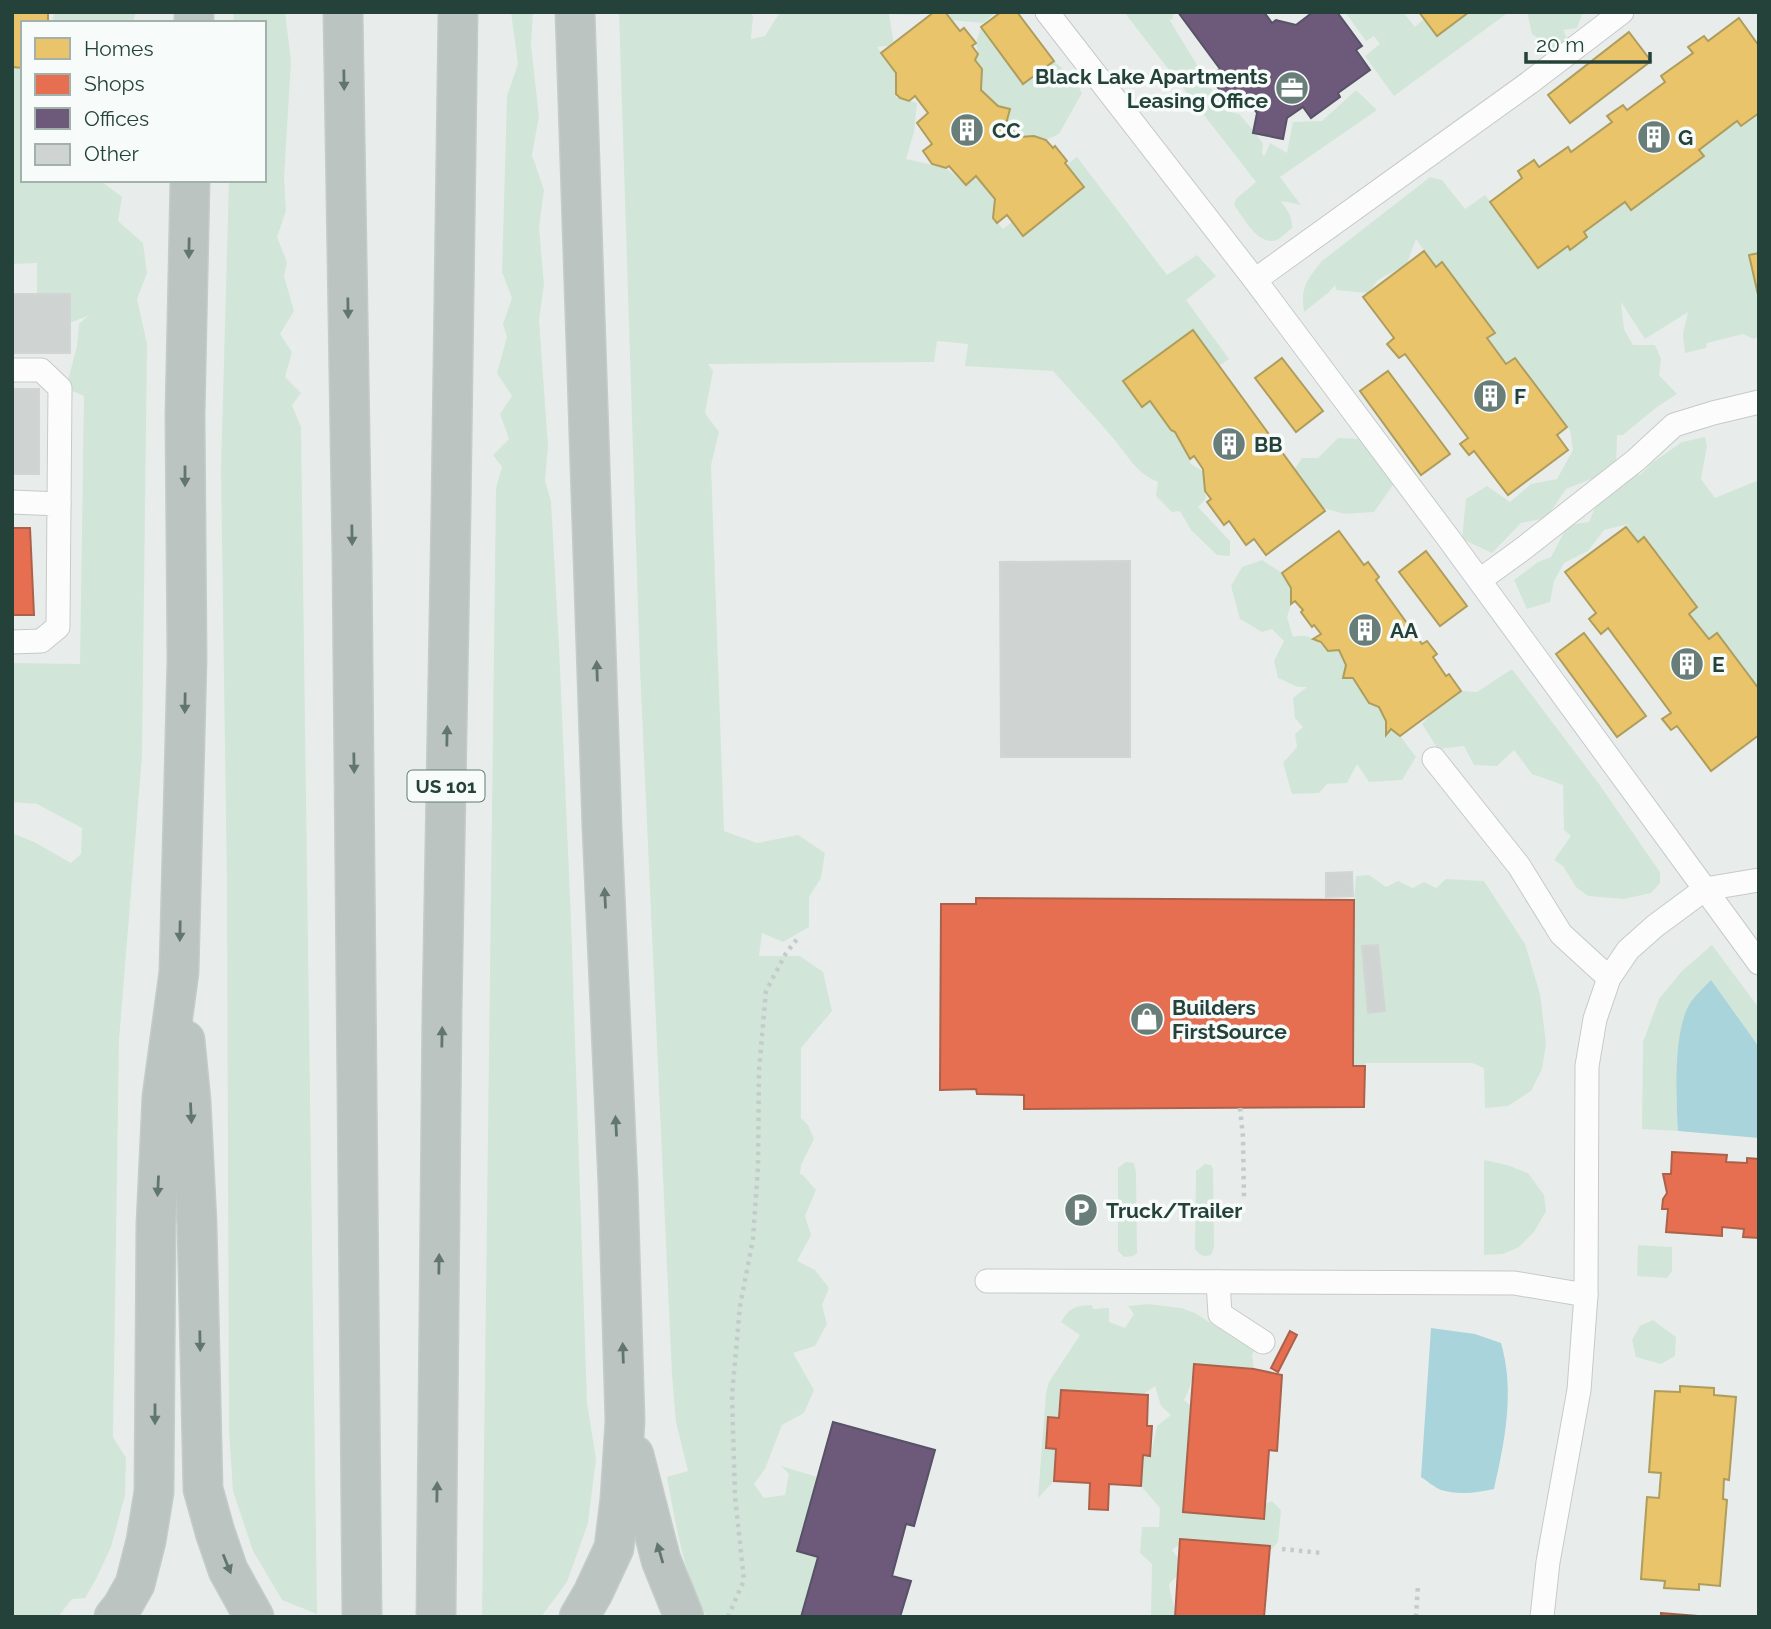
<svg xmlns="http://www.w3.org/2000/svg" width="1771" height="1629" font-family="Raleway,sans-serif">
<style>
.green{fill:#d1e6d8;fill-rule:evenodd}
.water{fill:#a9d4db}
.homes{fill:#e9c46a;stroke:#ae9d5c;stroke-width:2}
.shops{fill:#e76f51;stroke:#ac624a;stroke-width:2}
.offices{fill:#6d597a;stroke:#575267;stroke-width:2}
.building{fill:#cfd4d2;stroke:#d1d6d4;stroke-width:2}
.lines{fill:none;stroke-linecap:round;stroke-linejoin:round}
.service-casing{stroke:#c5cac8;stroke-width:25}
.motorway-casing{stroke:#c3ccc9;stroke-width:41}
.path{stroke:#c3ccca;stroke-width:4.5;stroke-dasharray:3.5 5;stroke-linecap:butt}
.service{stroke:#fcfcfc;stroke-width:23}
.motorway{stroke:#bcc4c2;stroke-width:38}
.oneway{fill:#617670}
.labels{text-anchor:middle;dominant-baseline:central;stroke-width:7;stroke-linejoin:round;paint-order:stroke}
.shield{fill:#f7fbf9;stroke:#637a73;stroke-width:2}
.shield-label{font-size:19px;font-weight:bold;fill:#24423a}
.poi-label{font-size:21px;font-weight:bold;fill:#24423a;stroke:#f7fbf9;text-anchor:start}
</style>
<rect width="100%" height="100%" fill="#e8edeb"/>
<g class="green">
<path d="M54,12H136L133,23H53Z"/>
<path d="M234,12H285L291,61L284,178L286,211L277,237L287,262L284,276L294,311L280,334L292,352L285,377L301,393L292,405L301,427L317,1614L282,1600L253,1551L233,1491L229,1431L227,890L221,468L229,180H264V23H233Z"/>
<path d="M511,12H533L531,45L539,116L532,155L544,190L539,227L544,285L539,320L548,446L545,481L551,501L559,646L571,920L587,1403L596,1459L588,1523L567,1582L541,1617H482L496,488L502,467L493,455L509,439L500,414L512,396L497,373L507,337L503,324L512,298L502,272L507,96L518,64Z"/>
<path d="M619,12H750L753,16L751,39L765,36L780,12H921L919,15L889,14L894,45L877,47L896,73V97L917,103L914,132L906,159L946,168L966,185L976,176L995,199L993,217L1003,229L1012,222L1023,235L1084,188L1066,165L1077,157L1167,275L1197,255L1216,276L1186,300L1229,359L1219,366L1150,401L1171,430L1175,432L1191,464L1203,471L1206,499L1198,507L1230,541V556L1217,555L1191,530L1180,511L1172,512L1156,496L1158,482C1134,472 1128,455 1112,437C1093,414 1072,393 1053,371L965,366L968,344L937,341L934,362L708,364L713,371L705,413L719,432L711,465L724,831L757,843L798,835L825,853L821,878L809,897V927L783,942L762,933L759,956H800L823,972L832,1011L801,1048V1118L808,1125L814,1139L801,1165L800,1174L803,1175L816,1190L805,1216L811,1235L797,1261L815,1270L829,1288L822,1305L827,1324L815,1346L793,1353L814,1390L804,1413L782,1425L765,1469L754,1484L764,1498L785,1495L789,1474L781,1466L817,1477L797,1551L818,1557L801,1617H707C683,1574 676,1525 667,1477L688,1471L676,1422L672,1376L640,669Z"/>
<path d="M945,12H996L983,23L951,20Z"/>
<path d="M1124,12H1174L1172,20L1169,19L1219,101L1227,111L1239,114L1253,130V133L1256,134L1263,144L1262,153L1264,157L1270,143L1287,153L1293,122L1322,121L1356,90L1377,110L1280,177L1301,205L1281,201C1287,210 1293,216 1292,228C1288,231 1283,236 1279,239C1259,249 1244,218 1234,205L1236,199L1256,182Z"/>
<path d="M1345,12H1403L1415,27L1424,19L1437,36L1469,12H1509L1394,96L1365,56L1380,44L1374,36L1366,41Z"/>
<path d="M1527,12H1583L1577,28L1563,30L1567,38L1555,49L1532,34Z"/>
<path d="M981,27L1054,61L1074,79L1082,93L1059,134L1046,140L1034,136L1019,137L1006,124L1010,109L998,106L981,90L982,69L975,60L978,54L976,43Z"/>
<path d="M12,67L23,68V180H86L84,183L101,181L122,197L118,221L143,243L147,273L137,299L147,344L142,756L119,1040L113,1437L126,1458L125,1495L111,1547L96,1579L85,1598L72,1599L58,1617H12V833L34,842L71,863L81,854L82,828L37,804L12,802V663L80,664L84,396L66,388L77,346L79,324L88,316L69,323V294H37V263L12,264Z"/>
<path d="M1759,113V253L1749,255L1759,299V336L1754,339L1743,334L1707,343L1706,348L1685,353L1683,334L1688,312L1645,339L1621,302L1624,329L1633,345H1655L1661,359L1659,375L1677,394L1657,407L1623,435H1617L1616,466L1640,475L1652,463L1682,442L1705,437L1707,446L1701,479L1715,498L1759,480V689L1717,633L1709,639L1689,614L1697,607L1644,537L1638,542L1626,527L1629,524L1604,530L1588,551L1564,563L1554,581L1550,602L1527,609L1514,580L1538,562L1551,557L1568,525L1589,522L1599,498L1604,474L1566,489L1546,518L1521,523L1492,553L1462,539L1466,499L1487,486L1510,502L1531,484L1557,479L1573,450L1570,430L1515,358L1506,364L1487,338L1494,333L1442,263L1436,267L1416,239L1407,264L1378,280L1368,293L1336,290L1335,285L1328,293L1304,312C1300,287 1307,280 1322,261L1430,177L1442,180L1465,209L1485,195L1539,268L1568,246L1570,249L1587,237L1584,232L1625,202L1632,209L1703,157L1699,150L1737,121L1741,126Z"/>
<path d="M1338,438L1386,440L1395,482L1374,512L1345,514L1323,508L1295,469L1302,458H1318Z"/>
<path d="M1262,560L1282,573L1291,588V604L1287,617L1293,637C1307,633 1319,640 1328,651L1339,650L1346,665L1343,678H1353L1369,703L1379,707L1386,721V734L1391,729L1398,733L1416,757L1402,780L1369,782L1357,764L1347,783L1327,784L1319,793L1292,794L1283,763L1297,747L1295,734L1303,727L1295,718L1293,698L1307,687H1298L1278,678L1274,661L1284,641L1272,629L1262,632L1240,619L1231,586L1242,567Z"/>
<path d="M1512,669L1599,784L1660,872V883L1651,893L1624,899L1588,896L1576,887L1563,866L1554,860L1571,836L1564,830L1563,785L1532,774L1514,750L1497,766L1474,765L1464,746L1438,749L1422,724L1431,714L1461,691L1477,692Z"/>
<path d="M1369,875L1386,887L1398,881L1413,888L1424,882L1436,888L1446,879L1484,881L1525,944L1540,994L1546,1044L1542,1069L1531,1091L1508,1106L1485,1108L1484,1068L1472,1063H1365V1066H1353L1354,900L1356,876ZM1378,945L1385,1011L1368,1012L1362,947Z"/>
<path d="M1712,945L1759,1008V1047L1711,981L1680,1035L1676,1093L1678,1131L1642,1129L1643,1042L1659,999L1682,971Z"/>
<path d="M1484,1160L1507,1165L1528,1173L1544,1195L1546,1211L1534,1232L1519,1247L1503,1254L1484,1255Z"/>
<path d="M1126,1162L1134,1163L1136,1173L1137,1253L1133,1256L1124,1257L1118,1251V1168Z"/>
<path d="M1205,1164L1211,1165L1213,1169L1214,1247L1211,1255C1204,1257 1200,1256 1195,1249L1196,1171Z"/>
<path d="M1638,1245L1672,1247V1271L1667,1278L1637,1276Z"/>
<path d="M1148,1304L1181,1308L1195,1313L1254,1351L1252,1355L1254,1369L1194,1365C1193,1378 1190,1389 1184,1400L1191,1406L1183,1512L1263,1519L1265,1504L1272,1501L1281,1510L1278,1542L1269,1552V1546L1181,1539L1180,1544L1172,1550L1179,1559L1177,1576L1169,1584C1170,1597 1175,1603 1175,1617H1151L1152,1564L1140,1553L1142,1527H1159L1160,1508L1141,1486L1143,1455H1151L1157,1426L1171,1415L1161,1406L1155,1386L1142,1395L1061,1390L1059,1418L1048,1417L1046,1448L1056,1449L1054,1481L1038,1498L1046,1393L1049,1382L1080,1335L1061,1322C1070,1307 1075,1306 1092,1305L1093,1309L1109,1308V1322L1125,1328L1134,1314L1128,1306Z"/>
<path d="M1653,1320L1676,1337L1675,1356L1661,1364L1636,1357L1632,1340L1640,1326Z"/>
</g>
<g class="water">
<path d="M1711,980L1759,1047V1138L1678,1131C1676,1099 1673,1034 1689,1005C1694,996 1704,988 1711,980Z"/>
<path d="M1431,1328L1475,1334L1501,1343C1515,1391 1505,1441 1494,1489C1477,1493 1458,1495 1441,1490C1434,1487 1427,1481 1421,1477Z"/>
</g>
<g class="homes">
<path d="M12,12H48V23H23V68L12,67Z"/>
<path d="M934,12H945L960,31L964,28L976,43L972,46L978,54L975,60L982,69L981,90L998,106L1010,109L1006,124L1019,137L1034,136L1046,140L1053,148L1055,146L1067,161L1065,163L1084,187L1023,236L1007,215L997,223L993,218L995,199L976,176L966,185L949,166L946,168L932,164L923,151L932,144L917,123L928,113L915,96L909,101L900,98L896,94V73L881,53Z"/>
<path d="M1001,12H1017L1054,61L1023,84L981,27Z"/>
<path d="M1419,12H1469L1437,36Z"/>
<path d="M1739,18L1759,46V113L1741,126L1737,121L1699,150L1704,156L1631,210L1625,202L1584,232L1587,237L1570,250L1568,246L1538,268L1490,202L1522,178L1518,171L1534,160L1539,167L1568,147L1571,152L1612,122L1607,116L1623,105L1627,110L1665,82L1661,76L1693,53L1688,47L1704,36L1708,41Z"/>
<path d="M1629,32L1651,61L1570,123L1548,95Z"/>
<path d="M1424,251L1436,267L1442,262L1495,333L1487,338L1506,364L1515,358L1567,427L1557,435L1568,450L1508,495L1474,451L1469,455L1460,444L1468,438L1405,354L1399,358L1387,344L1394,338L1363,297Z"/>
<path d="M1759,253V299L1749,255Z"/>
<path d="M1193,330L1325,511L1266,555L1254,539L1246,545L1229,521L1224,525L1207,502L1211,499L1205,491L1203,469L1194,456L1190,459L1175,432L1171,430L1150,401L1142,407L1123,381Z"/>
<path d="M1282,358L1323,411L1296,432L1255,378Z"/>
<path d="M1388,371L1450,454L1421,475L1360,391Z"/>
<path d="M1626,527L1638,542L1644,537L1697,607L1689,614L1709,639L1717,633L1759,689V735L1711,771L1677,726L1671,730L1662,719L1671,713L1608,628L1601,634L1589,619L1596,613L1565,572Z"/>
<path d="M1339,531L1364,565L1368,562L1379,577L1376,580L1422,644L1427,641L1437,654L1433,657L1446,676L1449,674L1461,691L1400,736L1391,729L1386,735V721L1379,707L1369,703L1353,678H1343L1346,665L1339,650L1328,651L1321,642L1313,639L1321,634L1314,625L1312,627L1301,612L1303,610L1295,601L1291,604V588L1282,573Z"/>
<path d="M1426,551L1467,606L1440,626L1399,572Z"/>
<path d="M1584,633L1646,716L1617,737L1556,654Z"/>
<path d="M1680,1386L1714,1388V1395L1736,1397L1729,1480L1724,1479L1723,1499L1727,1500L1720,1586L1699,1584V1590L1664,1588L1665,1581L1641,1579L1647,1497L1659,1498L1661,1473L1649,1472L1655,1391L1680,1392Z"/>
</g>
<g class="shops">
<path d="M12,528H30L34,615H12Z"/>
<path d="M976,898L1354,900L1353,1066H1365L1364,1107L1027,1109H1024V1095L977,1094L976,1089L940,1090L941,904H976Z"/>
<path d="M1672,1152L1727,1155L1726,1162L1747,1163V1158L1759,1159V1238L1743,1237L1744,1229L1722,1227V1236L1666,1232L1668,1209H1662L1663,1199L1667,1193L1663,1174H1671Z"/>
<path d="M1290,1331L1297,1335L1278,1372L1271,1368Z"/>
<path d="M1194,1364L1254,1369L1282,1375L1277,1451L1269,1450L1264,1519L1183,1512Z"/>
<path d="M1061,1390L1148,1395L1147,1426H1152L1150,1456L1143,1455L1141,1486L1109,1484L1108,1510L1089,1509L1090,1483L1054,1481L1056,1449L1046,1448L1048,1417L1059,1418Z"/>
<path d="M1180,1539L1270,1546L1264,1617H1175Z"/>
<path d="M1661,1613L1697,1616V1617H1661Z"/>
</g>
<g class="offices">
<path d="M1178,12H1264L1272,23L1276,20L1296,25L1313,12H1337L1362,46L1356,50L1370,70L1338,93L1340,97L1311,118L1303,107L1287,118L1283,139L1253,133L1257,113L1246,99L1233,108L1210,77L1220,69Z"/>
<path d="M833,1422L935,1450L914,1526L906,1524L892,1576L911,1581L900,1617H801L818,1557L797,1551Z"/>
</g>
<g class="building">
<rect x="12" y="294" width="58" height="59"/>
<rect x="12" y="389" width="27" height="85"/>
<path d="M1130,561V757H1001L1000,562Z"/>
<path d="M1352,872L1353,896L1326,897V873Z"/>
<path d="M1378,945L1385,1011L1368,1013L1362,946Z"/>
</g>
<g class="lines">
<g class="service-casing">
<g id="service">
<path d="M1047,12L1255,280L1449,539L1759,963"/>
<path d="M1255,280L1529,83L1622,12"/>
<path d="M12,370H41L60,388L59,504"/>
<path d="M12,502L59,504L58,627L41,641L12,642"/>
<path d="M1480,580L1524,548L1636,460L1674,425L1713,413L1759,402"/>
<path d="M1434,759L1519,866L1561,934L1609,978"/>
<path d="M987,1281L1514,1283L1586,1295"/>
<path d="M1218,1282L1220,1314L1263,1342"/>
<path d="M1542,1617L1548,1562L1579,1390L1586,1295L1587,1066L1595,1019L1609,978L1628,950L1655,926L1705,889L1759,880"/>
</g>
</g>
<g class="motorway-casing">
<g id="motorway">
<path d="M343,12L352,556L362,1617"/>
<path d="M575,12L602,827L618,1184L625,1421L620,1499L614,1548L593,1593L579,1617"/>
<path d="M194,23V12"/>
<path d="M185,1040L191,1101L197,1224L203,1489L215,1532L228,1570L254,1617"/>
<path d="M634,1455L661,1560L684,1617"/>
<path d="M114,1617L122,1607L135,1584L146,1541L154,1492L156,1224L162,1097L179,972L187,659L185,415L190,180"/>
<path d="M436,1617L442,1011L451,510L458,12"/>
</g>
</g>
<g class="path">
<path d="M1240,1108L1243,1137L1244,1198"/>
<path d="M1282,1549L1322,1553"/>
<path d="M728,1617L744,1580L735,1497L732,1395L740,1306L753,1239L758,1167L759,1070L766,991L786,953L798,938"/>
<path d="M1416,1617L1418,1585"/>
</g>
<use href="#service" class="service"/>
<use href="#motorway" class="motorway"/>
</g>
<defs><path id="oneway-solid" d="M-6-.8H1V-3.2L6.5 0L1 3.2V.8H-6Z" transform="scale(1.75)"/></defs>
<g class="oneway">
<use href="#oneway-solid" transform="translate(344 80) rotate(89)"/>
<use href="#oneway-solid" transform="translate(189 248) rotate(91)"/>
<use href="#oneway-solid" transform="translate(348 308) rotate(89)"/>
<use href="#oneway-solid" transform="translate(185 476) rotate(90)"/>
<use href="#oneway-solid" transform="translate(352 535) rotate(89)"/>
<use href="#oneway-solid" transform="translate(597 671) rotate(-92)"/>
<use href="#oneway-solid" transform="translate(185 703) rotate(91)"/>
<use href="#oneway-solid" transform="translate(447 736) rotate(-89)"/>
<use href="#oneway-solid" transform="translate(354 763) rotate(89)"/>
<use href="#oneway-solid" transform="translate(605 898) rotate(-93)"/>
<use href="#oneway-solid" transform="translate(180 931) rotate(91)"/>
<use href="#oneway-solid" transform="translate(442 1037) rotate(-89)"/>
<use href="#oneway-solid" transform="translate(191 1113) rotate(87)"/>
<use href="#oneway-solid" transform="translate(616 1126) rotate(-93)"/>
<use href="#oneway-solid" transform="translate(158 1186) rotate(93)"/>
<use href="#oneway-solid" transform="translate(439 1264) rotate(-89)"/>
<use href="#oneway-solid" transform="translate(200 1341) rotate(89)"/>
<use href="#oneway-solid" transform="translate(623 1353) rotate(-92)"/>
<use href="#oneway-solid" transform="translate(155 1414) rotate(90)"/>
<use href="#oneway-solid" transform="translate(437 1492) rotate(-89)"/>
<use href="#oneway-solid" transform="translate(660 1553) rotate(-106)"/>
<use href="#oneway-solid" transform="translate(227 1564) rotate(68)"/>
</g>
<defs>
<g id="office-disc" transform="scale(1.75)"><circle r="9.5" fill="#697e78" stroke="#f7fbf9"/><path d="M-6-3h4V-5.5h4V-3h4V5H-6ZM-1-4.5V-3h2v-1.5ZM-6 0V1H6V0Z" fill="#fff"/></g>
<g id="building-disc" transform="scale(1.75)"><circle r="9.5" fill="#697e78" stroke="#f7fbf9"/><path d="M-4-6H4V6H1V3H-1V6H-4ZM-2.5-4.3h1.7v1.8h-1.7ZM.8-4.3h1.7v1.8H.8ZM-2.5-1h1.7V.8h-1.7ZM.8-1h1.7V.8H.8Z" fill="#fff"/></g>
<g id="shop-disc" transform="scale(1.75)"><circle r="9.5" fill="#697e78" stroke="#f7fbf9"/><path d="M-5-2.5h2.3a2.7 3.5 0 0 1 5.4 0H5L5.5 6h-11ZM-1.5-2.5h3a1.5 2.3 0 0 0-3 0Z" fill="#fff"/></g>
<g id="parking-disc" transform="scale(1.75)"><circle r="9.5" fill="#697e78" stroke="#f7fbf9"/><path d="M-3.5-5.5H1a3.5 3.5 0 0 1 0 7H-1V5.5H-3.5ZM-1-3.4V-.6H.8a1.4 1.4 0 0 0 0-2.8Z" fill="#fff"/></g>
</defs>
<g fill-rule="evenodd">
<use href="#office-disc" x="1292" y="88"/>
<use href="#building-disc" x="967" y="130"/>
<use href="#building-disc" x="1654" y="137"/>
<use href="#building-disc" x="1490" y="396"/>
<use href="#building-disc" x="1229" y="444"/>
<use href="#building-disc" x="1365" y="630"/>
<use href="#building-disc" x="1687" y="664"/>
<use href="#shop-disc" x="1147" y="1019"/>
<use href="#parking-disc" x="1081" y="1210"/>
</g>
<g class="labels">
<rect class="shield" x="407.5" y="770.5" width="77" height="31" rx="5"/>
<g class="shield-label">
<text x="446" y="786">US 101</text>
</g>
<g class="poi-label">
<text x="1268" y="76" text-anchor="end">Black Lake Apartments<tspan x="1268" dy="24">Leasing Office</tspan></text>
<text x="992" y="130">CC</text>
<text x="1678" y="137">G</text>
<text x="1514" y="396">F</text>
<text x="1254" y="444">BB</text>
<text x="1390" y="630">AA</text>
<text x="1712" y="664">E</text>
<text x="1172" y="1007">Builders<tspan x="1172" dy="24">FirstSource</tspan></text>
<text x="1106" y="1210">Truck/Trailer</text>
</g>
</g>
<rect width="1771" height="1629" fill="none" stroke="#24423a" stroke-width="28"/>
<rect x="21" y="21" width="245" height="161" fill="#f7fbf9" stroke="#a3b1ad" stroke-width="2"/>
<rect x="35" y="38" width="35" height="21" fill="#e9c46a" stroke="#a3b1ad" stroke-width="2"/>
<text x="84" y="56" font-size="21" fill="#24423a">Homes</text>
<rect x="35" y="74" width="35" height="21" fill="#e76f51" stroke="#a3b1ad" stroke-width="2"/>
<text x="84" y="91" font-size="21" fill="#24423a">Shops</text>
<rect x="35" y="108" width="35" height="21" fill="#6d597a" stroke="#a3b1ad" stroke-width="2"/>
<text x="84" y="126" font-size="21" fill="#24423a">Offices</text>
<rect x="35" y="144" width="35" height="21" fill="#cfd4d2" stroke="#a3b1ad" stroke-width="2"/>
<text x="84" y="161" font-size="21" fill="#24423a">Other</text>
<path d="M1526 52v10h124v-10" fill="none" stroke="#24423a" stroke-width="3.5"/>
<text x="1536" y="52" font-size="21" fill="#24423a" stroke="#f7fbf9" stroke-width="5" paint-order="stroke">20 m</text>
</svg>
